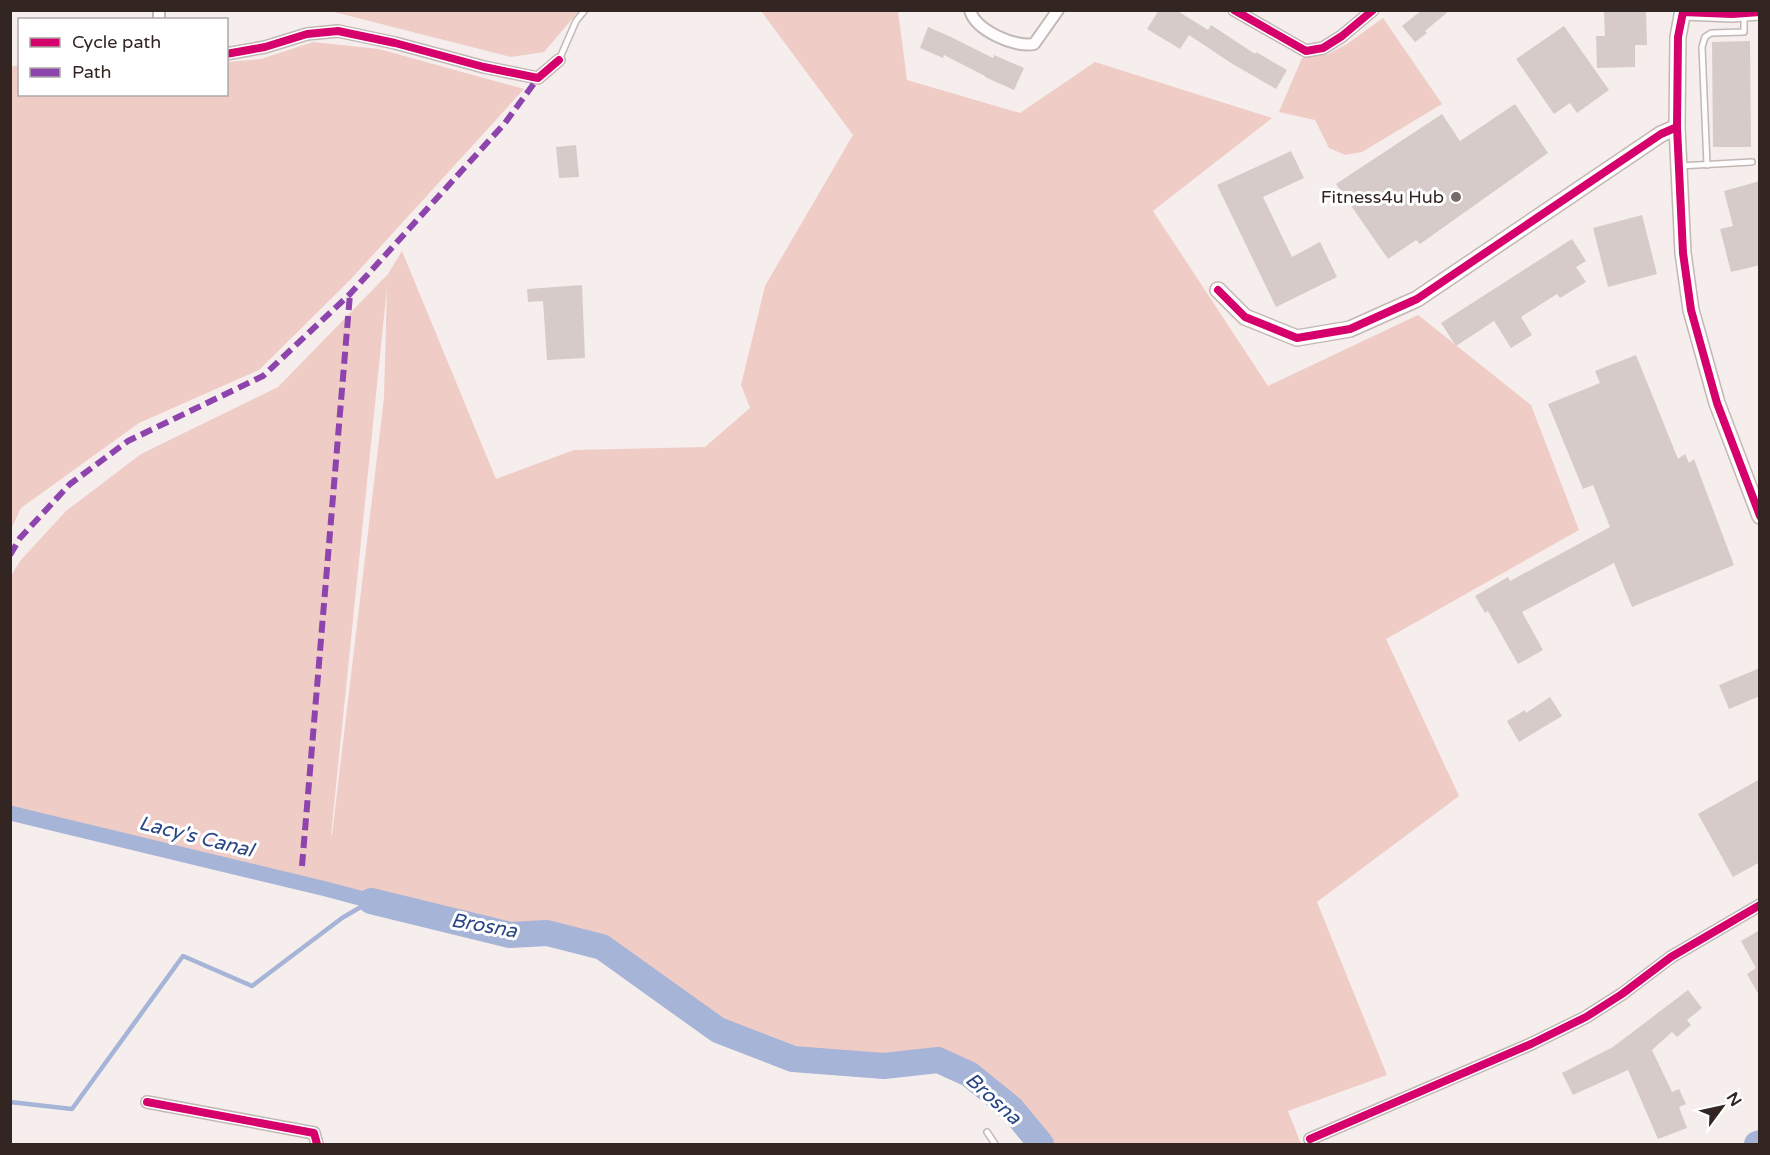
<svg xmlns="http://www.w3.org/2000/svg" width="1770" height="1155" font-family="'Varela Round',sans-serif">
<style>
.green{fill:#efccc5;fill-rule:evenodd}
.lines{fill:none;stroke-linecap:round;stroke-linejoin:round}
.stream{stroke:#a6b4d8;stroke-width:4.5}
.canal{stroke:#a6b4d8;stroke-width:15}
.river{stroke:#a6b4d8;stroke-width:26}
.building{fill:#d6cbc9}
.lane-casing{stroke:#c2b8b6;stroke-width:8}
.street-casing{stroke:#c2b8b6;stroke-width:14}
.secondary-casing{stroke:#c2b8b6;stroke-width:18}
.lane{stroke:#fefcfc;stroke-width:5}
.street{stroke:#fefcfc;stroke-width:10}
.secondary{stroke:#fefcfc;stroke-width:15}
.quiet{stroke:#8e44ad;stroke-width:6;stroke-dasharray:12 6;stroke-linecap:butt}
.cycleway-casing{stroke:#fff;stroke-width:11}
.cycleway{stroke:#d6006c;stroke-width:8}
.poi-dot{fill:#776b69;stroke:#fff;stroke-width:2}
.labels{text-anchor:middle;dominant-baseline:central;stroke-width:6;stroke-linejoin:round;paint-order:stroke}
.poi-label{font-size:18px;fill:#322522;stroke:#fff;text-anchor:end}
.water-label{font-size:20px;font-style:italic;fill:#2a4685;stroke:#fff}
</style>
<rect width="100%" height="100%" fill="#f6eeec"/>
<g class="green">
<path d="M330,11H579L544,52L511,57Z"/>
<path d="M761,11H898L907,80L1020,113L1095,62L1272,118L1153,211L1268,386L1418,315L1531,405L1579,530L1386,639L1459,796L1317,902L1387,1075L1288,1111L1301,1144H1041L1012,1109L969,1074L938,1060L884,1066L793,1059L718,1030L602,947L547,933L510,935L345,895L11,806L10,578L20,561L66,511L141,454L278,387L388,274L402,251L496,479L574,450L705,447L750,408L741,385L765,286L853,135ZM387,287L384,398L332,835H331Z"/>
<path d="M1383,18L1442,104L1362,152L1345,155L1329,148L1315,120L1279,112L1302,58L1328,54L1347,44Z"/>
<path d="M313,42L379,49L524,89L351,279L259,370L139,423L21,508L11,529V67L19,65L20,94H226L227,62L261,59Z"/>
</g>
<g class="lines">
<path class="stream" d="M10,1102L72,1109L183,956L252,986L342,918L371,901"/>
<path class="canal" d="M10,813L326,889L371,901"/>
<g class="river">
<path d="M371,901L510,935L547,933L602,947L718,1030L793,1059L884,1066L938,1060L969,1074L995,1095L1012,1109L1041,1144"/>
<path d="M1757,1144L1760,1143"/>
</g>
</g>
<g class="building">
<path d="M1159,10H1176L1208,30L1211,25L1255,54L1256,52L1287,70L1276,89L1231,63L1189,35L1180,49L1147,29Z"/>
<path d="M1422,10H1450L1425,31L1427,33L1415,42L1402,26Z"/>
<path d="M1604,10H1646L1647,45H1635V67L1597,68L1596,36H1605Z"/>
<path d="M1564,26L1609,90L1577,113L1570,103L1554,114L1516,59Z"/>
<path d="M928,27L951,37L993,58L994,55L1024,68L1014,90L985,77V76L944,55L943,58L920,48Z"/>
<path d="M1750,41L1751,147H1713L1712,42Z"/>
<path d="M1515,104L1548,153L1420,244L1416,240L1388,259L1336,184L1442,114L1460,141Z"/>
<path d="M576,145L579,177L559,178L556,147Z"/>
<path d="M1291,151L1304,178L1263,197L1292,257L1320,242L1337,277L1276,307L1217,185Z"/>
<path d="M1760,181V265L1731,272L1720,229L1733,226L1724,191Z"/>
<path d="M1642,215L1657,274L1608,287L1593,228Z"/>
<path d="M1572,239L1586,261L1576,267L1586,282L1560,298L1557,294L1521,317L1532,335L1511,348L1494,321L1456,346L1441,323Z"/>
<path d="M582,285L585,358L547,360L543,301L528,302L527,289Z"/>
<path d="M1636,355L1678,459L1685,454L1689,463L1694,459L1734,565L1632,607L1614,563L1522,612L1543,650L1518,664L1488,611L1485,613L1475,596L1508,577L1510,581L1610,527L1593,485L1583,489L1548,404L1600,383L1595,371Z"/>
<path d="M1760,668V696L1729,709L1719,685Z"/>
<path d="M1550,697L1562,716L1519,742L1507,721L1525,710L1526,713Z"/>
<path d="M1760,779V862L1733,877L1698,814Z"/>
<path d="M1760,930V997L1747,974L1756,968L1741,941Z"/>
<path d="M1688,990L1702,1008L1687,1020L1691,1025L1677,1037L1672,1032L1652,1050L1672,1092L1679,1089L1686,1104L1679,1107L1687,1128L1658,1139L1628,1070L1573,1095L1562,1073L1613,1047Z"/>
</g>
<g class="lines">
<g class="lane-casing">
<g id="lane">
<path d="M559,60L576,21L585,10"/>
<path d="M1707,165L1702,47L1705,37L1711,33L1744,32V14"/>
<path d="M1679,166L1752,162"/>
<path d="M987,1132L995,1144"/>
</g>
</g>
<g class="street-casing">
<g id="street">
<path d="M970,10C975,30 1015,48 1034,44L1058,10"/>
<path d="M1234,10L1306,51L1323,48L1342,36L1373,10"/>
<path d="M159,20V10"/>
<path d="M226,54L265,47L307,34L338,31L395,43L484,67L538,78L559,60"/>
<path d="M147,1102L314,1133L317,1144"/>
<path d="M1310,1139L1531,1044L1586,1017L1622,994L1671,957L1760,905"/>
</g>
</g>
<g class="secondary-casing">
<g id="secondary">
<path d="M1683,10L1678,37L1677,127L1683,253L1691,310L1717,403L1760,516"/>
<path d="M1683,12L1732,14L1760,12"/>
<path d="M1218,290L1245,317L1297,338L1350,329L1417,299L1661,134L1677,127"/>
</g>
</g>
<use href="#lane" class="lane"/>
<use href="#street" class="street"/>
<use href="#secondary" class="secondary"/>
<g class="quiet">
<path d="M10,555L20,538L70,484L128,441L263,376L350,294L505,123L538,78"/>
<path d="M302,866L350,294"/>
</g>
<g class="cycleway-casing">
<g id="cycleway">
<path d="M1234,10L1306,51L1323,48L1342,36L1373,10"/>
<path d="M1760,12L1732,14L1683,12L1678,37L1677,127L1683,253L1691,310L1717,403L1760,516"/>
<path d="M226,54L265,47L307,34L338,31L395,43L484,67L538,78L559,60"/>
<path d="M1218,290L1245,317L1297,338L1350,329L1417,299L1661,134L1677,127"/>
<path d="M147,1102L314,1133L317,1144"/>
<path d="M1310,1139L1531,1044L1586,1017L1622,994L1671,957L1760,905"/>
</g>
</g>
<use href="#cycleway" class="cycleway"/>
</g>
<circle class="poi-dot" cx="1456" cy="197" r="6"/>
<g class="labels">
<g class="poi-label">
<text x="1444" y="197">Fitness4u Hub</text>
</g>
<g class="water-label">
<text transform="translate(196 837) rotate(14)">Lacy's Canal</text>
<text transform="translate(484 926) rotate(10)">Brosna</text>
<text transform="translate(993 1099) rotate(42)">Brosna</text>
</g>
</g>
<rect width="1770" height="1155" fill="none" stroke="#322522" stroke-width="24"/>
<rect x="18" y="18" width="210" height="78" fill="#ffffff" stroke="#ada8a7" stroke-width="1.5"/>
<rect x="30" y="38" width="30" height="9" fill="#d6006c" stroke="#ada8a7" stroke-width="1.5"/>
<text x="72" y="48" font-size="18" fill="#322522">Cycle path</text>
<rect x="30" y="68" width="30" height="9" fill="#8e44ad" stroke="#ada8a7" stroke-width="1.5"/>
<text x="72" y="78" font-size="18" fill="#322522">Path</text>
<g transform="translate(1722 1107) rotate(57)" stroke="#ffffff" stroke-width="4.5" paint-order="stroke">
<path d="M0-4.5L10 22L0 15L-10 22Z" fill="#322522"/>
<text y="-9" font-size="16" font-weight="bold" text-anchor="middle" fill="#322522">N</text>
</g>
</svg>
